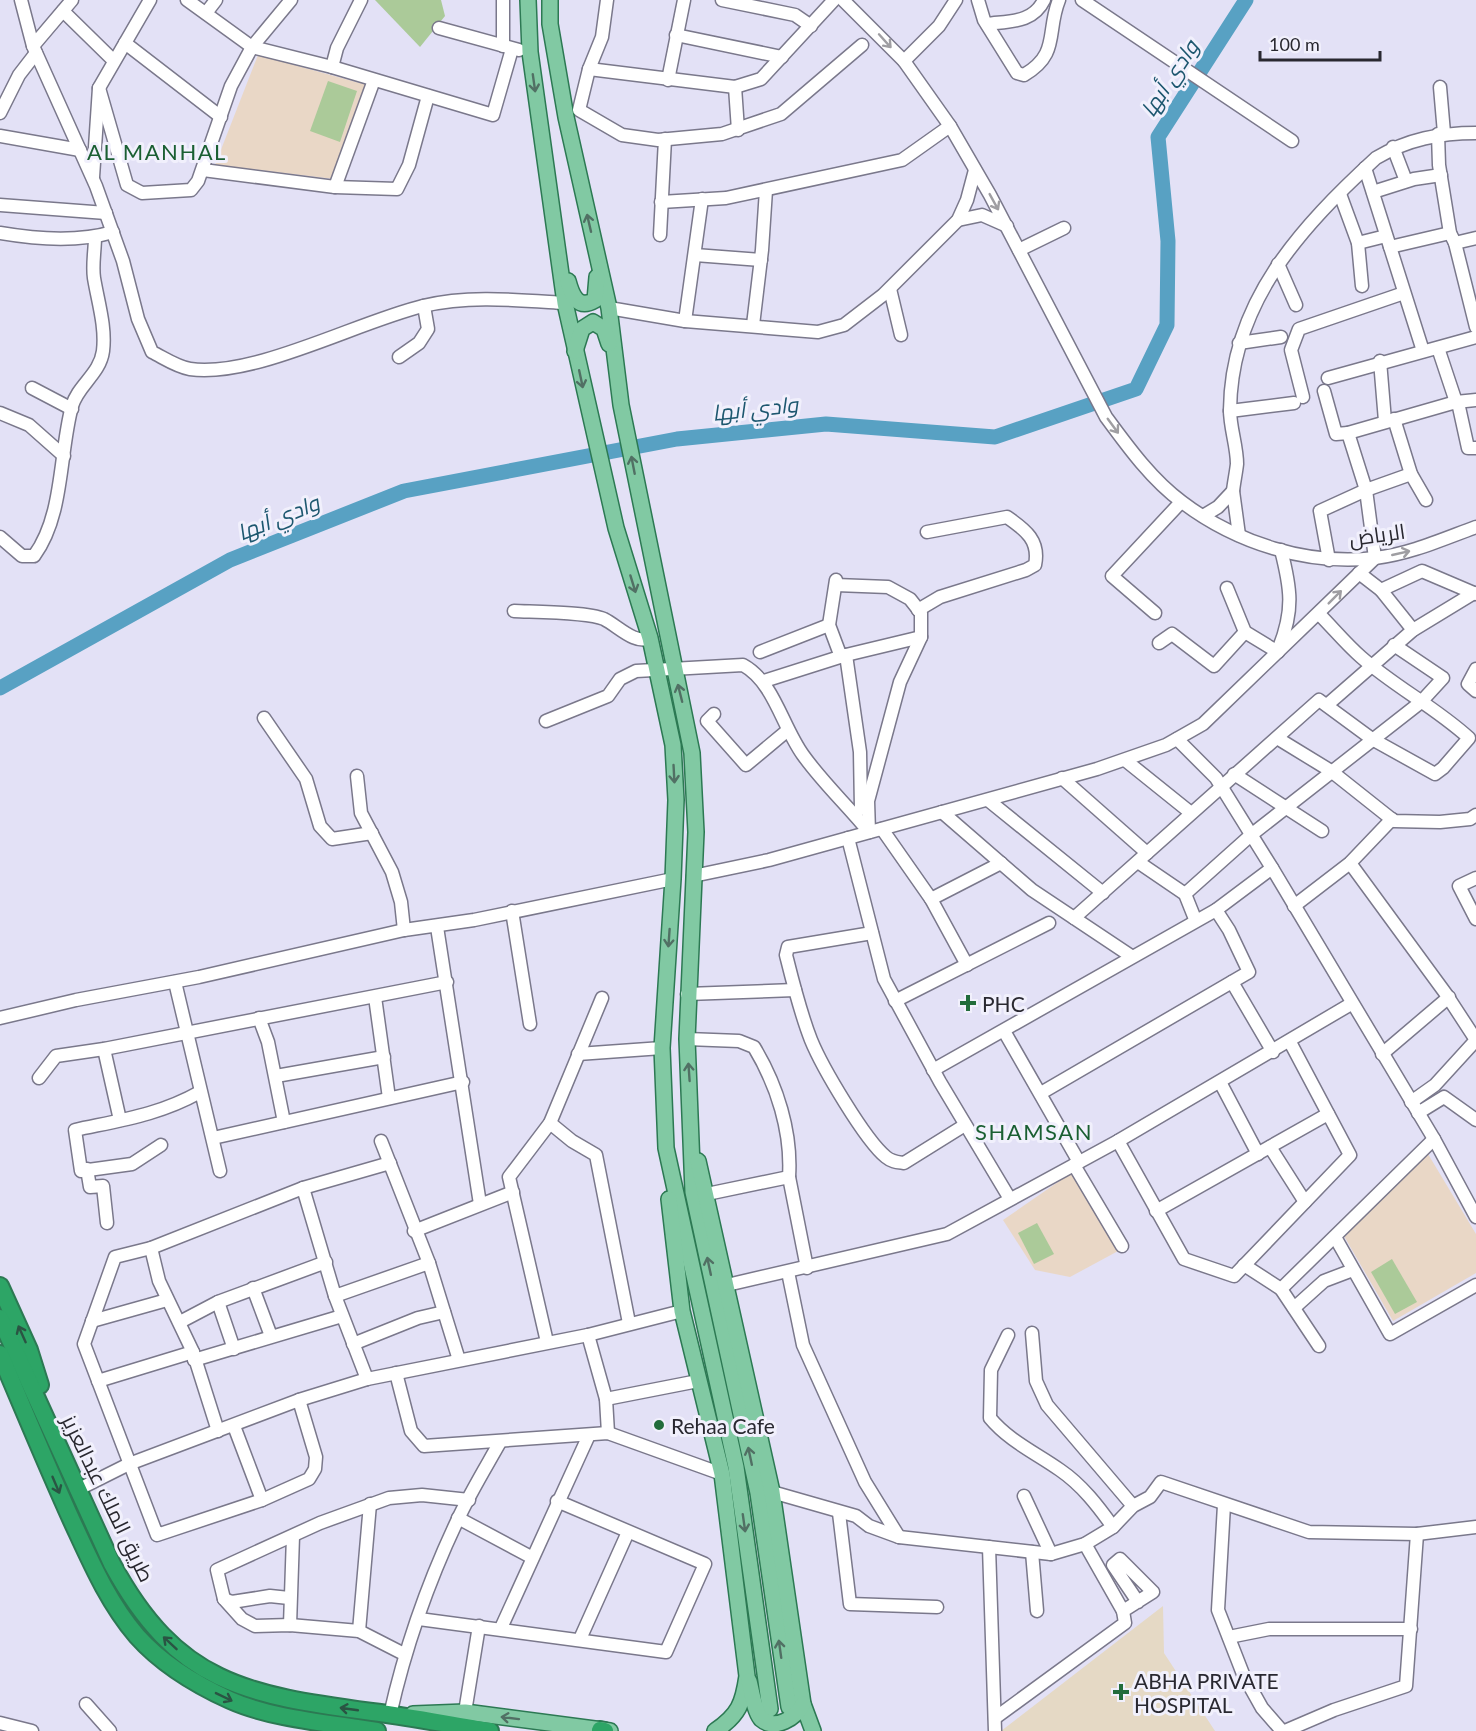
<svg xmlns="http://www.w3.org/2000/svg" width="1476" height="1731" font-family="Lato,Cairo,sans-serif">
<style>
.education{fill:#e9d7c6}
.medical{fill:#e5d9c5}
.grass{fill:#abca99}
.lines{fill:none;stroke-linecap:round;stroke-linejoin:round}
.river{stroke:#58a1c3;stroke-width:15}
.minor-casing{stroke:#7a788b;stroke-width:15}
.major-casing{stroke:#2c7953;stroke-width:18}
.highway-casing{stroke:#2c7953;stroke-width:20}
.minor{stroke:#fff;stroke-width:12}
.major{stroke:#81c9a3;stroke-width:15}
.highway{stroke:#2da566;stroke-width:16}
.oneway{stroke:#9f9ea2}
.oneway2{stroke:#517064}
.oneway3{stroke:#2a5443}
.poi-dot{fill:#216c3b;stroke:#f1f0fc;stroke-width:2}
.labels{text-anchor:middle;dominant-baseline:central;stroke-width:6;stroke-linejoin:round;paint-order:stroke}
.street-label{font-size:21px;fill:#292830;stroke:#f1f0fc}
.poi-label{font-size:21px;fill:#292830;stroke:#f1f0fc;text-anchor:start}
.water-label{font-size:22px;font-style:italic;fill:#1d576f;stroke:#f1f0fc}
.neighbourhood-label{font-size:22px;letter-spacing:1.5px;fill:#1a5f32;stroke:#f1f0fc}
</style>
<rect width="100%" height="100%" fill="#e3e1f6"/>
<g class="education">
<path d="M258,55L367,85L334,179L215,165Z"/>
<path d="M1428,1154L1476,1234V1273L1393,1321L1344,1236Z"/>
<path d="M1074,1171L1120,1250L1070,1277L1035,1270L1003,1220Z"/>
</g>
<path class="medical" d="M1163,1606L1164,1653L1215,1731H1001Z"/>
<g class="grass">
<path d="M375,0H441L445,16L420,47Z"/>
<path d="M328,81L357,91L340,142L310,131Z"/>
<path d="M1037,1223L1054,1254L1034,1264L1018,1233Z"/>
<path d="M1392,1259L1417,1302L1395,1314L1371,1272Z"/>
</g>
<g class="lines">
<path class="river" d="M0,688L230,560L404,491L677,439L826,424L995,437L1136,389L1167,325L1168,241L1158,137L1246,0"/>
<g class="minor-casing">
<g id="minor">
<path d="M21,0L33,46L96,186L123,261L138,319L152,352C164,358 177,367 190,369C254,378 357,322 423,306C469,295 517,300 565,303"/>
<path d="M187,0L252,47L332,67L493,115L512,49"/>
<path d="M503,0V46"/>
<path d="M607,0L602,37L589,69L579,110L622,135L658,140L722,134L781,114L862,45"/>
<path d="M722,0L795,15L811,26"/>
<path d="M843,0L904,61L950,126L990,195L1106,417C1128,447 1152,480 1182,502C1236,543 1308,566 1375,558C1410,554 1443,539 1476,527"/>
<path d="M978,0L984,20L1017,73L1024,75C1060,54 1046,32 1059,0"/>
<path d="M1082,0L1292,141"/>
<path d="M63,11L114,61"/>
<path d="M206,13L216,0"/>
<path d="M987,24C1010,21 1033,23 1044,0"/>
<path d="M439,28L519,50"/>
<path d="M676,35L782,57"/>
<path d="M125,43L221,117"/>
<path d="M33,46L72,0"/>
<path d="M904,61L939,26L956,0"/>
<path d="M332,67L337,48L361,0"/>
<path d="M589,69L735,87L761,79L834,0"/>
<path d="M668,80L684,0"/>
<path d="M735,87L738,130"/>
<path d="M1440,87L1444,133"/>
<path d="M99,88L127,185L142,193L191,190L198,181L231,86L252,47L291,0"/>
<path d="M0,113L19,75L36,53"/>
<path d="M1438,134L1439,165L1450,233L1455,243L1476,327"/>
<path d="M0,136L80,150"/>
<path d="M1393,147L1406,181"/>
<path d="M1365,168L1423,351"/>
<path d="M203,170L335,187L397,189L409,165L428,96"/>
<path d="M93,177L99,88L150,0"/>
<path d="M335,187L374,80"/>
<path d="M1373,192L1414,179L1441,175"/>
<path d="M1340,194L1358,243L1362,286"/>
<path d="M661,202L726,198L902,160L950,126"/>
<path d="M0,205L106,213"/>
<path d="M958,220L982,215L1007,226"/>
<path d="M0,233C35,239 79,242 113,232"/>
<path d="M660,235L665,139"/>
<path d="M1358,243L1386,236"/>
<path d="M1455,243L1476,238"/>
<path d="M1390,247L1450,233"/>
<path d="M1019,250L1064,228"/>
<path d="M695,255L761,260"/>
<path d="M1278,264L1296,305"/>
<path d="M890,289L901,335"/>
<path d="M609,308L685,321L818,332L844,325L883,295L958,220L967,200L975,170"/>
<path d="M685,321L702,199"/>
<path d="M753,325L762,250L766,190"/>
<path d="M1239,343L1281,337"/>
<path d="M1438,348L1456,402L1476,400"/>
<path d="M399,357L419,343L428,329L424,306"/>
<path d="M1380,361L1385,421"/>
<path d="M1328,378L1476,337"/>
<path d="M32,388L72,409"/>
<path d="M1303,397L1291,350L1299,329L1404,293"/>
<path d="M1230,411L1294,403"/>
<path d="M0,413L29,425L64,456"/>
<path d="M1394,419L1411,474L1426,500"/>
<path d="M1348,433L1456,402L1459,407L1468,448H1476"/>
<path d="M1233,491C1234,482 1236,473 1237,464C1237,446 1230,428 1230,410C1231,302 1301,227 1376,158C1408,139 1440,133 1476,133"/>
<path d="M1203,516L1218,507L1233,491L1239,535"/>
<path d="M0,537L22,556H34C64,515 59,454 72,406C78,385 100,374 103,351C106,327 98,302 94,278C92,265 95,250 95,237"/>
<path d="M1329,560L1320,511L1366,490L1411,474"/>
<path d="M1359,573L1381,590L1413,630"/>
<path d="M836,580L829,625L841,657"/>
<path d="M836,585L888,587L910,599L921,613V637L900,682L868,801L869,832"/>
<path d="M1227,588L1245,632L1278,652"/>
<path d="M1381,590L1422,571L1476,594"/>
<path d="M918,610L940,597L1026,570L1035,565C1040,541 1026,530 1007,517L927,532"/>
<path d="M514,611C534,612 588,612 604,619C618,626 635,645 650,638"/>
<path d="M1155,613L1112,576L1181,502"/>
<path d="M1159,643L1172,634L1214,666L1245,632"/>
<path d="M1279,648C1294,610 1291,589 1281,550"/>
<path d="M760,652L829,625"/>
<path d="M846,655L860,752L861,809"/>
<path d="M1476,669L1468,684L1476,691"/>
<path d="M764,681L846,655L921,637"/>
<path d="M1327,705L1413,630L1474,593"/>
<path d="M714,714L707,721L746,765L788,730"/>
<path d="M264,718L306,779L320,826L332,839L372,833"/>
<path d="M546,721L608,696L620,679L636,671L743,665C774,682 782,726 803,755C823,783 848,806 869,832"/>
<path d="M1277,738L1331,771L1394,821L1440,822L1470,819L1476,815"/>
<path d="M1177,739L1216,778L1272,868L1434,1139L1476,1217"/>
<path d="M1125,760L1191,813"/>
<path d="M1234,774L1322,831"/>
<path d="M357,776L361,813L392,872L401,902L404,930"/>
<path d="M1062,778L1147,853"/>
<path d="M988,800L1103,893"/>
<path d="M942,812L1032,890L1131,956"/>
<path d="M882,829L931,899L967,965"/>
<path d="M848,838L884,979L940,1082L1010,1199"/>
<path d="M1138,862L1185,894L1195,919"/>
<path d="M1350,863L1446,994L1476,1040L1435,1085L1411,1102"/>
<path d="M693,876L769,860L1097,769L1166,745L1203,724L1375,558L1366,490L1348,433L1336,434L1324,391"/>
<path d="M1476,878L1459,886L1476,919"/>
<path d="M1185,894L1251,835L1421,702L1443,678L1394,645"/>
<path d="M931,899L1001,863"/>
<path d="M1294,906L1350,863L1392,819"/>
<path d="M512,911L530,1024"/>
<path d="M1074,918L1319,700L1372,739L1435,774L1443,768L1469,738C1435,707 1395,687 1361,657C1346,644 1333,628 1319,614"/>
<path d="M437,927L480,1204"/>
<path d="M872,933L788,947L786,955C793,983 800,1012 811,1040C822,1067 865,1140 886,1157C892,1162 897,1162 904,1163L965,1125"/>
<path d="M175,982L220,1171"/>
<path d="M1232,982L1273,1052"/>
<path d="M687,994L795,990"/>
<path d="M375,997L389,1098"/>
<path d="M895,1001L1049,923"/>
<path d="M0,1018L76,1000L199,977L404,930L474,920L673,879"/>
<path d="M259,1018L268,1042L284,1122"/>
<path d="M1004,1031L1079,1162"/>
<path d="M687,1039L739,1041L754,1047C777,1085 792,1132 789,1177L707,1194"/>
<path d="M104,1049L120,1120"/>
<path d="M578,1054L662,1048"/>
<path d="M1382,1054L1449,997"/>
<path d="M933,1070L1216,910L1272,868"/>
<path d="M276,1076L384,1057"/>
<path d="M39,1078L56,1056L104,1049L447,982"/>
<path d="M1220,1082L1258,1154"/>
<path d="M1041,1093L1249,972L1229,930L1216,910"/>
<path d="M1418,1113L1444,1097L1476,1120"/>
<path d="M550,1123L572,1141L596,1155L629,1323"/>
<path d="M213,1138L463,1082"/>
<path d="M381,1141L429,1263L459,1360"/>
<path d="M1118,1141L1184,1259L1234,1276L1350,1155L1290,1042"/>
<path d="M161,1145L132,1164L81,1171L75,1130C121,1120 159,1115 200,1092"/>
<path d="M1270,1147L1305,1202"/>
<path d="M1074,1165L1122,1246"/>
<path d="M87,1169L90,1187L103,1186L107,1223"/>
<path d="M789,1177L807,1268"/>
<path d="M303,1188L335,1296L367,1379"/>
<path d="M1156,1211L1328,1114"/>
<path d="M414,1231L513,1192"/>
<path d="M1335,1237L1390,1334L1476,1285"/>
<path d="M151,1248L159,1281L193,1352L218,1431"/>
<path d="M1244,1265L1281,1289L1319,1346"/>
<path d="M788,1272L803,1345L865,1482L899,1537"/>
<path d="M727,1285L947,1234L1118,1141L1351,1004"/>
<path d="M253,1288L271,1336"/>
<path d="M1281,1289L1434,1139"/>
<path d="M335,1296L429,1263"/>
<path d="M218,1302L234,1349"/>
<path d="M1294,1308L1324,1281L1353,1270"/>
<path d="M92,1321L167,1300"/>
<path d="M180,1322L218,1302L326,1262"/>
<path d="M1032,1333L1036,1381L1047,1405L1133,1506"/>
<path d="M588,1335L606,1399L608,1433"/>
<path d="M1008,1335L991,1370L990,1418C1009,1441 1036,1453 1060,1470C1082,1485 1098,1506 1113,1527"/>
<path d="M547,1342L509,1177L550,1123L602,998"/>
<path d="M353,1344L418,1318L444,1312"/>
<path d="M194,1360L342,1316"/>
<path d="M396,1373L411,1431L424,1446L608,1433L722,1474"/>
<path d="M98,1381L193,1352"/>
<path d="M606,1399L698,1381"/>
<path d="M299,1400L316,1457L315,1469L309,1479L262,1500L157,1535L84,1344L115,1257L151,1248L303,1188L390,1163"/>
<path d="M234,1426L262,1500"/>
<path d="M77,1490L129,1464L299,1400L367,1379L588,1335L682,1311"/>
<path d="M772,1492L856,1516L869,1526L899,1537L1051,1554L1085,1544L1113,1527L1133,1506L1150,1497L1161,1482L1309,1532L1417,1534L1476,1527"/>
<path d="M1024,1496L1051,1554"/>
<path d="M1224,1505L1218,1610L1243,1674L1262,1708L1282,1731"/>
<path d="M839,1513L850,1604L937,1607"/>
<path d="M458,1518L531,1557"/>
<path d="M1085,1544L1123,1611"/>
<path d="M989,1547L995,1731"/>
<path d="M1032,1552L1037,1611"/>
<path d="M224,1599L232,1602L270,1596L289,1598"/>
<path d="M419,1619L666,1652L705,1564L557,1501"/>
<path d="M290,1625L293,1536"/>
<path d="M501,1628L589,1435"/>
<path d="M359,1631L370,1504"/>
<path d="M1229,1637L1269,1629H1411"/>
<path d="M580,1639L628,1532"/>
<path d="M404,1654L359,1631L290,1625L255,1626L242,1619L224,1599L217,1570L320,1523L389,1498L422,1495L469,1500"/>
<path d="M86,1704L110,1731"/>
<path d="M465,1712L479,1626"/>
<path d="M390,1715C405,1648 429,1580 458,1519C470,1493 486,1467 500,1442"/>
<path d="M995,1718L1125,1623L1123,1611L1153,1592L1120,1559L1113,1565L1138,1602"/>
<path d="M0,1723L32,1731"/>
<path d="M1285,1731L1334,1710L1406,1686L1417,1534"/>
</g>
</g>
<g class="major-casing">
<g id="major">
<path d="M528,0L530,52L565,303L616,528L650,638L673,745L676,800L673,879L662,1048L666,1148L736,1467L770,1709"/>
<path d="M550,0V24L566,117L609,308L621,405L692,753L696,832L687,1039L693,1192L758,1493L789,1707"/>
<path d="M568,281C572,296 578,310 595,300L597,277"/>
<path d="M575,351L582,329L593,322L604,329L609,344"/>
<path d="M698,1161L772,1492L803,1704L813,1731"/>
<path d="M669,1199L682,1311L722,1474L747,1676C743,1703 739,1715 715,1731"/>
<path d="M749,1681C752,1692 754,1710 761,1719C775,1731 796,1718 803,1704"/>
<path d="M413,1714L465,1712L610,1731"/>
</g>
</g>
<g class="highway-casing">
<g id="highway">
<path d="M0,1286L29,1350L40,1385"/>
<path d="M0,1318L112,1564C177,1684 246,1695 372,1712C412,1717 451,1725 490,1731"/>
<path d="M0,1354C24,1410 47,1466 72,1521C91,1562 108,1602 137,1636C161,1663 197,1685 230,1700C272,1719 331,1723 377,1731"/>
<path d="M600,1730L605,1731"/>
</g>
</g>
<use href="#minor" class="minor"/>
<use href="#major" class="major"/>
<use href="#highway" class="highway"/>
</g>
<defs><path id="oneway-shaft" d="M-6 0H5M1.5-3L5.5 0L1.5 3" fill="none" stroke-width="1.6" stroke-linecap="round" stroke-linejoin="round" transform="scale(1.5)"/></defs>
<g class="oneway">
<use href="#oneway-shaft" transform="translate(885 41) rotate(48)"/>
<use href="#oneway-shaft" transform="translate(994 202) rotate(61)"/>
<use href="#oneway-shaft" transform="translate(1113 426) rotate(54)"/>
<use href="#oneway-shaft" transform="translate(1401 553) rotate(-13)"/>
<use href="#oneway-shaft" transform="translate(1335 597) rotate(-45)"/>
</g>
<g class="oneway2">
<use href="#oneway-shaft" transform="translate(534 83) rotate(82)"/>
<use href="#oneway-shaft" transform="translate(589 223) rotate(-103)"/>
<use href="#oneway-shaft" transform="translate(581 379) rotate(78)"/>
<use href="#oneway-shaft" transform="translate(633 465) rotate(-101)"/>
<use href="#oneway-shaft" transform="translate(633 584) rotate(73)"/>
<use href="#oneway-shaft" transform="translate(680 693) rotate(-104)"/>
<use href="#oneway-shaft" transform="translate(674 774) rotate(87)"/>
<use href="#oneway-shaft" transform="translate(669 938) rotate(94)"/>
<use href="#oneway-shaft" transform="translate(689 1072) rotate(-94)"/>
<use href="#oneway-shaft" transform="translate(709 1266) rotate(-102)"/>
<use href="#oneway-shaft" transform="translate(750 1456) rotate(-102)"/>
<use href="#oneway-shaft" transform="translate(744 1523) rotate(82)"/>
<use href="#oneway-shaft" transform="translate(780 1649) rotate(-98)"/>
<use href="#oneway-shaft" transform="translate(510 1718) rotate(-173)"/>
</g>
<g class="oneway3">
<use href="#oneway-shaft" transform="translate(22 1334) rotate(-114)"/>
<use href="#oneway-shaft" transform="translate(56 1485) rotate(67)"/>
<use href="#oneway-shaft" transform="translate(170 1643) rotate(-137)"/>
<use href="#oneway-shaft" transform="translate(224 1697) rotate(26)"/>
<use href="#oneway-shaft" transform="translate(349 1709) rotate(-172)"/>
</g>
<g class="poi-dot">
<path d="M965 994h6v6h6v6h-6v6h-6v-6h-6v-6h6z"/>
<circle cx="659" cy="1425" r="6"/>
<path d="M1118 1683h6v6h6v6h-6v6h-6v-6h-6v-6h6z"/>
</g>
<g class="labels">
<g class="street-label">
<text transform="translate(1377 534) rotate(-8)">الرياض</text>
<text transform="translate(109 1498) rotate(64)">طريق الملك عبدالعزيز</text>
</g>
<g class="poi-label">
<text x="982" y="1003">PHC</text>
<text x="671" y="1425">Rehaa Cafe</text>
<text x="1134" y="1680">ABHA PRIVATE<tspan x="1134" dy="24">HOSPITAL</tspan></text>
</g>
<g class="water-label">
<text transform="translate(1169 78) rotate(-57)">وادي أبها</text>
<text transform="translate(755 408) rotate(-6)">وادي أبها</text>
<text transform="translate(278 517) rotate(-22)">وادي أبها</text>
</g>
<g class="neighbourhood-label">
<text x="157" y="151">AL MANHAL</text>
<text x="1034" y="1131">SHAMSAN</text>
</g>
</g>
<path d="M1260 51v9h120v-9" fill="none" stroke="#292830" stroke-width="3"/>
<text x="1269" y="51" font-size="18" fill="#292830" stroke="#f1f0fc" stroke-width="4.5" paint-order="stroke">100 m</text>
</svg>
